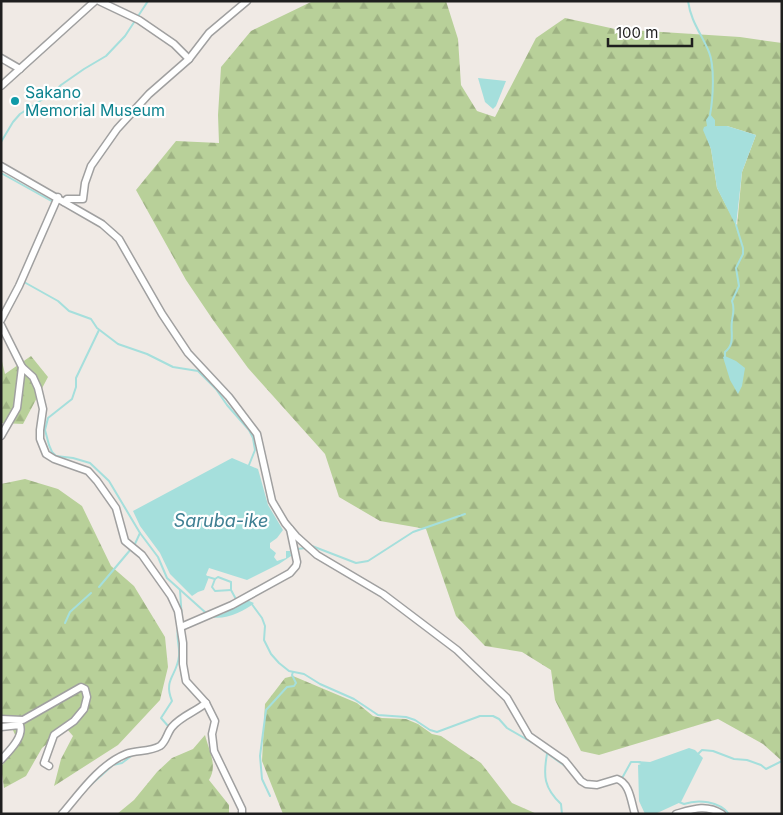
<svg xmlns="http://www.w3.org/2000/svg" width="783" height="815" font-family="Inter,sans-serif">
<style>
.forest{fill:url(#forest-firs);fill-rule:evenodd}
.water{fill:#a5dfdc}
.lines{fill:none;stroke-linecap:round;stroke-linejoin:round}
.stream{stroke:#a5dfdc;stroke-width:2}
.minor-casing{stroke:#a0a0a0;stroke-width:9}
.minor{stroke:#fff;stroke-width:6}
.culture-dot{fill:#0f9aa8;stroke:#fff;stroke-width:2}
.labels{text-anchor:middle;dominant-baseline:central;stroke-width:4.5;stroke-linejoin:round;paint-order:stroke}
.culture-label{font-size:16px;fill:#0d838f;stroke:#fff;text-anchor:start}
.water-label{font-size:18px;font-style:italic;fill:#3e7f92;stroke:#fff}
</style>
<defs>
<pattern id="forest-firs" width="22" height="20" patternUnits="userSpaceOnUse" patternTransform="scale(1.25)"><rect width="22" height="20" fill="#b8d099"/><path d="M5 1l3.5 6h-7zM16 11l3.5 6h-7z" fill="#9eb283"/></pattern>
</defs>
<rect width="100%" height="100%" fill="#f0eae5"/>
<g class="forest">
<path d="M313,1H446L458,39L461,85L477,111L495,117L536,38L565,18L615,29L740,37L782,43V761L763,744L718,719L599,755L581,751L555,700L551,670L522,652L485,646L456,616L426,529L380,521L339,497L325,454L248,368L213,320L186,280L136,190L176,141L219,143L218,115L221,67L251,31ZM707,126H727L756,135L742,172L737,226L717,188L711,149L705,132Z"/>
<path d="M31,356L48,377L23,424L1,423V357L5,374Z"/>
<path d="M25,479L58,489L82,506L111,566L134,586L165,637L168,667L160,700L118,745L54,786L61,759L73,736L66,728L42,748L26,776L4,788L1,767L18,742L10,723L1,722V484Z"/>
<path d="M293,676L357,703L373,716L382,718L406,719L418,724L432,734L441,736L481,763L512,803L537,814H283L262,761L265,704L285,678Z"/>
<path d="M205,735C209,751 218,765 209,780L229,805V814H117L134,800L157,772L172,758L193,749Z"/>
</g>
<g class="water">
<path d="M478,78L506,81L496,106L493,109L485,102Z"/>
<path d="M710,114L715,120V126H727L756,135L742,172L736,226L717,188L711,149L703,130L704,127L707,126L706,120Z"/>
<path d="M725,356L736,361L745,368L742,386L738,394L730,380L723,357Z"/>
<path d="M232,458L258,469L268,505L283,530L277,538L270,543V548L276,553L274,557L277,561L286,558V551H290L291,556L279,564L247,580L209,568L206,575L209,577L204,590L198,592L192,596L170,574L160,553L140,526L133,511Z"/>
<path d="M247,600L254,603C244,612 221,622 208,616L223,614Z"/>
<path d="M689,748L695,750L703,758L681,802L655,814H645L639,801L638,765L641,764L638,763L637,761L650,762Z"/>
</g>
<g class="lines">
<g class="stream">
<path d="M688,1C691,22 701,33 709,52C715,67 713,99 710,115"/>
<path d="M1,142L13,122L20,114L54,92L61,85L84,69L106,56L125,36L148,1"/>
<path d="M1,173L55,203"/>
<path d="M24,281V282L58,301L69,311L91,319L97,328L118,344L147,354L173,367L198,371L216,389L227,405L249,430L253,438L255,450L249,465"/>
<path d="M99,330L76,378V387L72,399L48,418L45,430L49,445L52,452L56,456L73,458L90,463L109,481L140,533L158,557L167,578L206,613"/>
<path d="M725,358V352C736,343 730,333 732,321C733,312 735,309 732,301L739,286L736,268L743,254V248L736,225"/>
<path d="M134,546L140,533"/>
<path d="M312,546L356,563L368,561L413,532L465,514"/>
<path d="M297,549L306,548"/>
<path d="M208,577L215,579L218,577L231,582V590L237,601"/>
<path d="M215,579L212,587L215,591L231,590"/>
<path d="M99,587L131,549"/>
<path d="M180,590L182,620"/>
<path d="M251,603L262,618L265,626L264,640L271,654L279,663L289,671L304,674L320,684L354,699L378,715L406,717L415,720L430,730L437,732L480,716H493L499,719L507,728L533,743"/>
<path d="M65,623L70,612L91,593"/>
<path d="M181,665C180,680 187,688 197,697"/>
<path d="M169,727L161,718L172,701C163,679 177,676 179,656C180,647 176,638 178,628"/>
<path d="M541,748L544,751L565,766"/>
<path d="M547,754C543,776 544,788 561,804L562,814"/>
<path d="M697,755L702,750L713,751L734,759L747,760L761,765L766,769L782,761"/>
<path d="M621,780L631,762H640"/>
<path d="M586,787L596,788"/>
<path d="M86,789L113,765L122,763L134,754"/>
<path d="M270,796L262,779L260,756L266,710L287,687L294,686L296,683L292,675L293,672"/>
<path d="M679,802L684,804C698,799 719,801 729,814"/>
</g>
<g class="minor-casing">
<g id="minor">
<path d="M99,1L139,20L174,44L189,59"/>
<path d="M1,58L20,69"/>
<path d="M1,86L95,1"/>
<path d="M1,166L102,224L119,239L162,314L188,353L229,397L257,434L272,501L285,523L296,536L317,555L383,594L457,650L507,698L529,736L565,761L581,781L586,784L597,785L617,779C630,783 631,802 635,814"/>
<path d="M64,202L67,199H83L85,183L91,166L117,129L149,94L189,59L209,33L247,1"/>
<path d="M1,320L19,286L58,197"/>
<path d="M1,325L22,367L33,377L38,388L43,409L40,430V439L46,454L54,459L88,471L97,481L116,508L125,541L142,555L171,596L178,611L183,643V664L186,681L206,703L215,721L212,734L214,751L242,809V814"/>
<path d="M1,436L17,408L22,367"/>
<path d="M181,627L232,605L290,573L296,566L297,562L290,529"/>
<path d="M1,719L23,720L81,687L85,689L87,697L84,709L74,721L54,735L44,763L49,766"/>
<path d="M1,727L20,725C24,737 9,751 1,760"/>
<path d="M62,814C80,793 99,765 126,754C136,750 150,752 160,746C166,742 167,733 172,727C181,716 195,712 206,703"/>
<path d="M676,814C693,809 706,804 722,814"/>
</g>
</g>
<use href="#minor" class="minor"/>
</g>
<circle class="culture-dot" cx="15" cy="101" r="5"/>
<g class="labels">
<g class="culture-label">
<text x="25" y="92">Sakano<tspan x="25" dy="18">Memorial Museum</tspan></text>
</g>
<g class="water-label">
<text x="221" y="520">Saruba-ike</text>
</g>
</g>
<rect width="783" height="815" fill="none" stroke="#1f1f1f" stroke-width="5"/>
<path d="M608 38v8h84v-8" fill="none" stroke="#1f1f1f" stroke-width="2.5"/>
<text x="616" y="38" font-size="15" fill="#1f1f1f" stroke="#ffffff" stroke-width="4" paint-order="stroke">100 m</text>
</svg>
